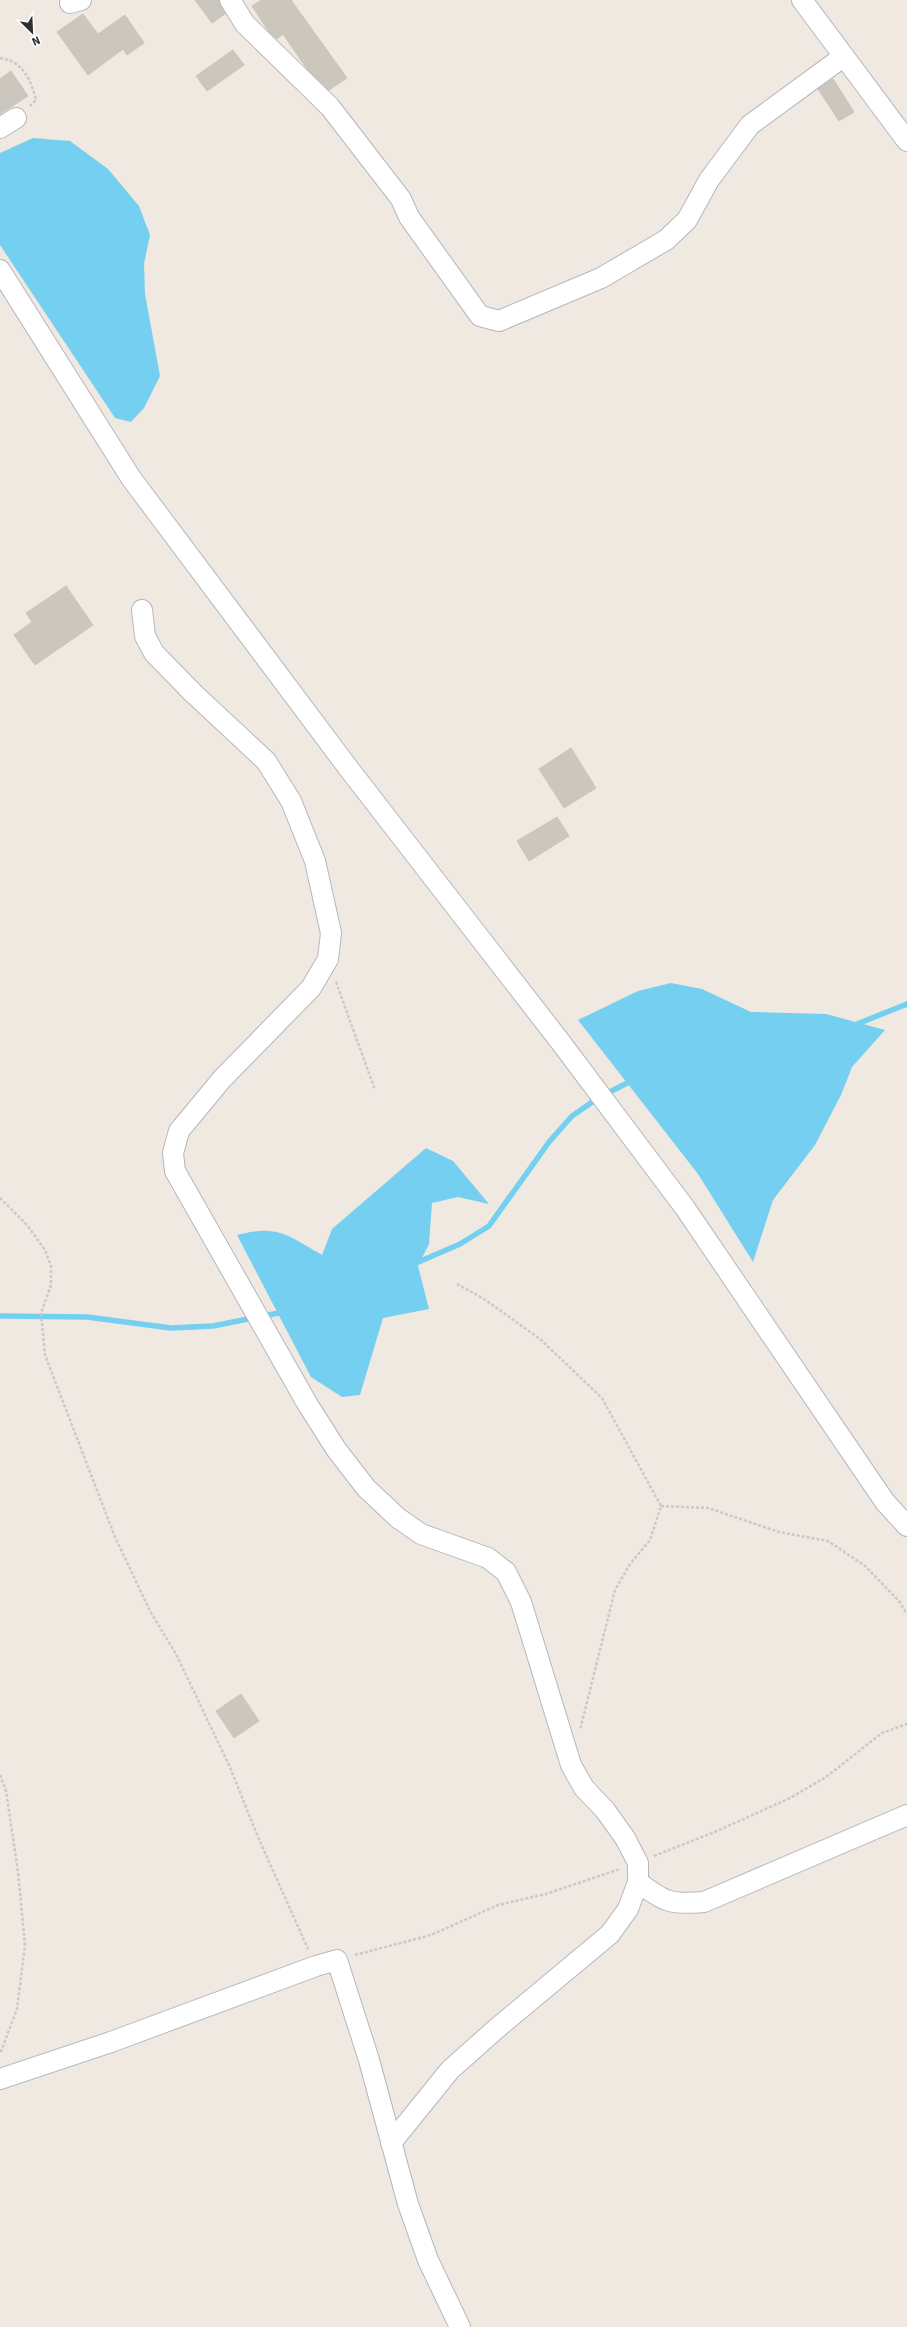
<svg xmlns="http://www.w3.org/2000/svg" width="907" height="2327" font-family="Signika,sans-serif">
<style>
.water{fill:#75cff0}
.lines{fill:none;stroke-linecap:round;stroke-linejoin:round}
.stream{stroke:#75cff0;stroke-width:5.5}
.building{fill:#cbc7bf;stroke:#cbc5ba}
.minor-casing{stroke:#b4b7c1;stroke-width:22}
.path{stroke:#c9c9c9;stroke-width:2.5;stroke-dasharray:3 2;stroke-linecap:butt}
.minor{stroke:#fff;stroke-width:20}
</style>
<rect width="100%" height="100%" fill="#efe9e1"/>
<g class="water">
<path d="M33,138L70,141L108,169L139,206L150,235L144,264L145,294L160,376L144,408L131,422L115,418L0,245V153Z"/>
<path d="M671,983L702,989L751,1012L826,1014L885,1030L852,1067L841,1095L815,1145L773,1200L753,1262L698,1174L578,1020L638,991Z"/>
<path d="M426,1148L453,1161L489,1204L458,1197L432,1203L429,1244L418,1266L429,1309L383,1318L360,1395L342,1397L311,1377L237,1235C277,1224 289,1236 322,1255L332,1229Z"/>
</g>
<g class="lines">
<g class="stream">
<path d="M852,1026L907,1004"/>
<path d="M414,1264L460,1244L489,1226L549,1142L572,1116L598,1098L633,1080"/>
<path d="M0,1316L87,1317L171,1328L213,1326L253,1318"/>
<path d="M262,1316L285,1312"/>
</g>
</g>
<g class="building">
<path d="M195,0H219L225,14L212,23Z"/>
<path d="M261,0H291L347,78L329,90L307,69L283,34L277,39L269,32L252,6Z"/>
<path d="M83,14L98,34L125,15L144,43L127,55L123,49L88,75L57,32Z"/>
<path d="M233,50L244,65L207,91L196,76Z"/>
<path d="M11,71L28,96L0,114V79Z"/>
<path d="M833,79L854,112L839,121L818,89Z"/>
<path d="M66,586L93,625L35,665L14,635L32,622L26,613Z"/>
<path d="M571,748L596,788L564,808L539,769Z"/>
<path d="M557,817L569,836L529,861L517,841Z"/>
<path d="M241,1694L259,1721L234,1738L216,1711Z"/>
</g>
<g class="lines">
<g class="minor-casing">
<g id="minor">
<path d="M230,0L245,24L330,107L401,199L409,217L480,316L499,321L601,278L666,240L687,220L709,180L750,125L843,57"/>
<path d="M802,0L907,141"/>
<path d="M70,3L81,0"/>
<path d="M0,128L16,118"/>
<path d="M0,270L131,478L349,769L562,1044L685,1208L885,1502L907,1526"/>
<path d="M142,610L145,636L154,653L193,693L266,761L291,801L315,861L331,933L328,959L311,988L222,1079L179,1131L173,1153L175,1171L308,1405L336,1449L366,1488L398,1518L421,1534L488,1558L506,1572L521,1602L571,1765L584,1788L605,1810L625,1838L638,1863V1882L628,1909L610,1934L496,2029L450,2070L391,2143"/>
<path d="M638,1882C664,1902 671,1905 704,1902L907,1815"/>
<path d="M0,2079L111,2042L316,1966L337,1960L369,2060L408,2204L428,2260L460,2327"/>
</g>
</g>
<g class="path">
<path d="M0,58C23,61 31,80 36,100L29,107"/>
<path d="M336,982L375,1090"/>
<path d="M0,1198L27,1225L45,1250L51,1266V1285L41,1313L45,1355L115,1537L150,1611L176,1654L229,1765L258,1837L308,1949"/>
<path d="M457,1284L484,1299L540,1339L602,1398L661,1506L650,1540L630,1564L615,1590L580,1730"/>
<path d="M661,1506L708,1508L779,1532L828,1541L865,1566L899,1601L907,1614"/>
<path d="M0,1775L6,1791L18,1872L25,1945L17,2009L0,2054"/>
<path d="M654,1856L717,1831L790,1798L826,1777L882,1733L907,1724"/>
<path d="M355,1955L431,1935L498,1905L546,1894L620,1869"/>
</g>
<use href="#minor" class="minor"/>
</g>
<g transform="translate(32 32) rotate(156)" stroke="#ffffff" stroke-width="3" paint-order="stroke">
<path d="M0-3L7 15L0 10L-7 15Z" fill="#2e2e2e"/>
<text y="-6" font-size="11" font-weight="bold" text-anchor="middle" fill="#2e2e2e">N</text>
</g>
</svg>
